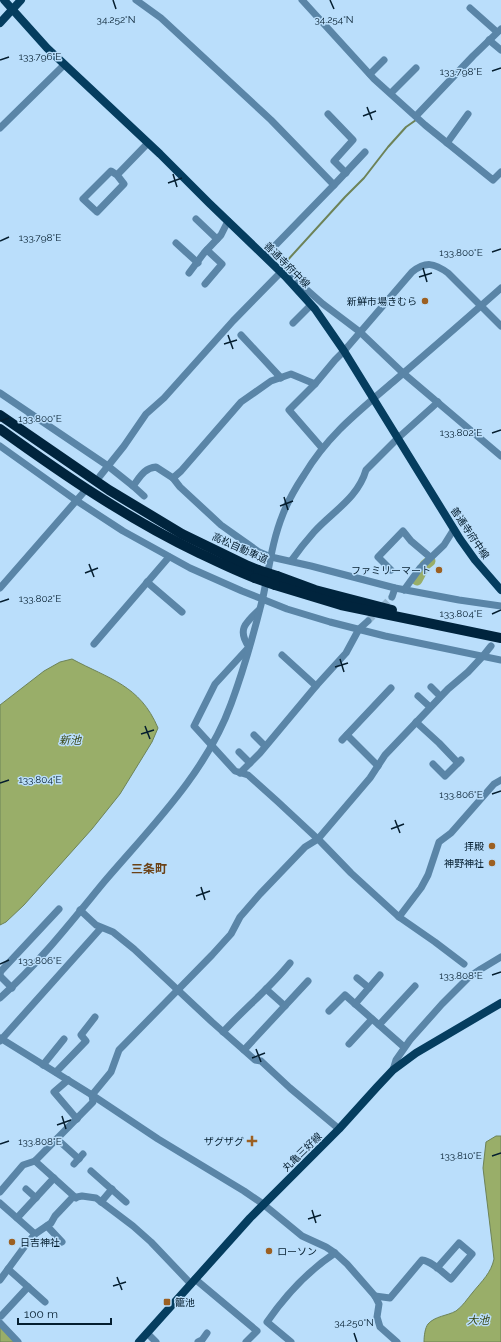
<svg xmlns="http://www.w3.org/2000/svg" width="501" height="1342" font-family="Raleway,'Noto Sans JP',sans-serif">
<style>
.water{fill:#99ae69;stroke:#6d8358}
.lines{fill:none;stroke-linecap:round;stroke-linejoin:round}
.stream{stroke:#6d8358;stroke-width:2}
.river{stroke:#99ae69;stroke-width:11}
.minor-tunnel{stroke:#96b8d2;stroke-width:7;stroke-dasharray:7 3.5;stroke-linecap:butt}
.minor{stroke:#5a85a7;stroke-width:7}
.major{stroke:#053d5f;stroke-width:8}
.highway{stroke:#00243d;stroke-width:10}
.highway-bridge{stroke:#00243d;stroke-width:10}
.ticks{fill:none;stroke:#051e2f;stroke-width:1.5}
.poi-dot{fill:#9c6022;stroke:#badefb;stroke-width:1.5}
.labels{text-anchor:middle;dominant-baseline:central;stroke-width:3;stroke-linejoin:round;paint-order:stroke}
.street-label{font-size:10px;fill:#051e2f;stroke:#badefb}
.poi-label{font-size:10px;fill:#051e2f;stroke:#badefb;text-anchor:end}
.water-label{font-size:11px;font-style:italic;fill:#36430f;stroke:#badefb}
.quarter-label{font-size:12px;font-weight:bold;fill:#6b4217;stroke:#badefb}
.ticks-label{font-size:10px;text-anchor:middle;fill:#051e2f;stroke:#badefb;stroke-width:3;stroke-linejoin:round;paint-order:stroke}
</style>
<rect width="100%" height="100%" fill="#badefb"/>
<g class="water">
<path d="M72,659C109,679 140,685 158,728L152,742L120,794L92,829L24,905L6,922L0,925V705L44,671L60,662Z"/>
<path d="M496,1136H501V1342H424C424,1336 425,1328 428,1324C435,1316 447,1316 456,1311C463,1306 467,1299 473,1292C482,1281 491,1273 494,1259L483,1168L486,1142Z"/>
<path d="M0,1326L14,1342H0Z"/>
</g>
<g class="lines">
<path class="stream" d="M288,271L284,265L285,263L345,197L364,178L388,147L406,127L416,120"/>
<path class="river" d="M417,580L425,565L430,561"/>
<path class="minor-tunnel" d="M368,621L392,597"/>
<g class="minor">
<path d="M136,0L161,18L271,120L334,185L265,256"/>
<path d="M302,0L374,79L425,125L493,180L501,172"/>
<path d="M470,8L497,32"/>
<path d="M489,40L501,50"/>
<path d="M370,74L384,60"/>
<path d="M391,93L416,68"/>
<path d="M328,114L353,140L334,161L346,173"/>
<path d="M416,116L473,56L501,29"/>
<path d="M0,128L64,65"/>
<path d="M447,143L468,114"/>
<path d="M117,175L124,184L97,212L83,199L111,171L117,175L148,143"/>
<path d="M334,185L365,152"/>
<path d="M196,219L217,239"/>
<path d="M176,243L198,263"/>
<path d="M189,273L204,253L221,235L228,221"/>
<path d="M205,284L222,264L207,250"/>
<path d="M293,323L311,305"/>
<path d="M501,326L448,273C434,263 426,261 412,272L344,351L335,360L315,384L291,374L271,381L241,402L181,471L173,478L180,487L221,525L259,552L271,557L311,566L395,588L459,600L501,606"/>
<path d="M241,335L281,378"/>
<path d="M315,384L289,410L322,448"/>
<path d="M0,393L108,466L133,486C140,477 144,468 156,467L173,478"/>
<path d="M22,422L33,416"/>
<path d="M0,446L77,501L123,531L190,568L242,591L287,609L330,622L385,636L501,660"/>
<path d="M100,476L124,446L146,414L164,398L233,321L281,272L289,274L323,304L360,332L403,373L501,456"/>
<path d="M133,486L144,496"/>
<path d="M291,561C298,551 306,541 314,532C332,512 358,498 366,470L398,438L438,402"/>
<path d="M391,570L378,557L403,531L411,541L430,557"/>
<path d="M147,582L182,612"/>
<path d="M0,588L83,493"/>
<path d="M404,590L420,568L444,545L454,529"/>
<path d="M392,597L395,588"/>
<path d="M259,610C245,623 237,630 249,647L215,684L194,726L235,771L248,775L277,801L321,842L351,873L399,917L435,942L464,964"/>
<path d="M94,644L169,557"/>
<path d="M282,655L316,686"/>
<path d="M431,687L440,696"/>
<path d="M418,696L430,707"/>
<path d="M416,722L439,743L458,763"/>
<path d="M254,735L265,746"/>
<path d="M347,735L378,766"/>
<path d="M342,740L391,688"/>
<path d="M239,752L250,763"/>
<path d="M433,764L445,776L461,760"/>
<path d="M240,773L260,753L316,686L346,653L359,629L368,621"/>
<path d="M80,910L96,925L113,932L134,949L212,1022L255,1060L261,1061L290,1088L339,1129"/>
<path d="M399,917L421,888L428,875L439,842L451,833L494,784L501,780"/>
<path d="M0,974L1,971L59,909"/>
<path d="M0,976L12,988"/>
<path d="M357,978L369,988"/>
<path d="M266,989L285,1006"/>
<path d="M0,998C39,963 71,922 104,882C151,827 206,773 231,704C244,669 254,633 263,597C269,569 272,541 283,514C288,501 296,487 304,475C328,435 358,412 393,382C429,351 465,320 501,288"/>
<path d="M355,1004L380,975"/>
<path d="M329,1011L345,995L404,1047"/>
<path d="M379,1025L415,986"/>
<path d="M223,1032C245,1008 270,988 290,963"/>
<path d="M0,1038L92,1095L158,1139L244,1191L263,1204L302,1236L326,1247L335,1253L347,1264L375,1296L379,1304L377,1317L380,1327L397,1342"/>
<path d="M0,1041L101,928"/>
<path d="M349,1044L372,1019"/>
<path d="M244,1050L308,981"/>
<path d="M43,1065L64,1039"/>
<path d="M393,1070L396,1060L410,1040L442,1004L469,977L481,969L501,957"/>
<path d="M56,1072L86,1041L81,1035L95,1017"/>
<path d="M68,1080L54,1092L77,1119"/>
<path d="M57,1139L79,1159"/>
<path d="M35,1161L76,1198"/>
<path d="M74,1164L83,1154"/>
<path d="M91,1171L126,1202"/>
<path d="M26,1189L36,1198"/>
<path d="M0,1192L23,1165L35,1161L93,1102L92,1095L111,1072L119,1050L212,955L231,934L240,917L260,894L305,847L318,839L370,778L385,755L448,689L468,672L483,656L491,646"/>
<path d="M101,1202L112,1189"/>
<path d="M0,1203L35,1234"/>
<path d="M17,1218L54,1178"/>
<path d="M47,1226L62,1242"/>
<path d="M8,1269L45,1302"/>
<path d="M195,1279L257,1331L246,1342"/>
<path d="M0,1280L25,1246L35,1234L51,1223L55,1216L72,1198L82,1196L96,1198L133,1226L151,1242L191,1284"/>
<path d="M375,1296L390,1298L422,1260C432,1261 443,1273 451,1279L472,1254L459,1243L437,1268"/>
<path d="M1,1316L28,1287"/>
<path d="M0,1323L18,1342"/>
<path d="M147,1333L156,1342"/>
<path d="M198,1342L202,1340L207,1333"/>
<path d="M291,1342L267,1322C285,1296 308,1271 335,1253"/>
</g>
<g class="major">
<path d="M4,0L47,48L160,154L209,203L285,276L315,309L344,351L460,539L475,560L501,590"/>
<path d="M0,23L21,0"/>
<path d="M139,1342L250,1218L339,1129L377,1087L393,1070L416,1053L501,1003"/>
</g>
<g class="highway">
<path d="M0,415L109,490L182,534L248,566L258,570"/>
<path d="M0,429C64,475 128,519 199,553C218,562 236,571 255,578"/>
<path d="M277,576L315,590L392,610"/>
<path d="M275,585L341,605L501,638"/>
</g>
<g class="highway-bridge">
<path d="M258,570L277,576"/>
<path d="M255,578L275,585"/>
</g>
</g>
<path class="ticks" d="M113,0L116,9M330,0L334,9M0,60L9,57M492,71L501,68M367,107L372,120M363,116L376,111M173,174L177,187M168,183L182,178M0,241L9,237M492,252L501,249M423,268L427,282M419,277L432,273M228,335L233,349M224,344L237,340M0,421L9,418M492,433L501,430M284,497L288,510M280,506L293,501M89,564L94,577M85,573L98,568M0,602L9,599M492,614L501,610M340,659L344,672M335,667L348,663M145,726L150,739M141,734L154,730M0,783L9,780M492,794L501,791M395,820L400,833M391,829L404,824M201,887L205,900M196,896L210,891M0,964L9,960M492,975L501,972M256,1049L261,1062M252,1058L265,1053M62,1116L66,1129M57,1125L71,1120M0,1144L9,1141M492,1156L501,1153M312,1210L316,1223M308,1219L321,1215M117,1277L122,1290M113,1286L126,1282M354,1333L357,1342"/>
<g class="poi-dot">
<circle cx="425" cy="301" r="4"/>
<circle cx="439" cy="570" r="4"/>
<circle cx="492" cy="846" r="4"/>
<circle cx="492" cy="863" r="4"/>
<path d="M250 1135h4v4h4v4h-4v4h-4v-4h-4v-4h4z"/>
<circle cx="12" cy="1242" r="4"/>
<circle cx="269" cy="1251" r="4"/>
<rect x="163" y="1298" width="8" height="8" rx="2"/>
</g>
<g class="labels">
<g class="street-label">
<text transform="translate(287 265) rotate(45)">善通寺府中線</text>
<text transform="translate(470 533) rotate(56)">善通寺府中線</text>
<text transform="translate(240 548) rotate(24)">高松自動車道</text>
<text transform="translate(302 1152) rotate(-44)">丸亀三好線</text>
</g>
<g class="poi-label">
<text x="417" y="301">新鮮市場きむら</text>
<text x="431" y="570">ファミリーマート</text>
<text x="484" y="846">拝殿</text>
<text x="484" y="863">神野神社</text>
<text x="244" y="1141">ザグザグ</text>
<text x="20" y="1242" text-anchor="start">日吉神社</text>
<text x="277" y="1251" text-anchor="start">ローソン</text>
<text x="175" y="1302" text-anchor="start">籠池</text>
</g>
<g class="water-label">
<text x="70" y="740">新池</text>
<text x="478" y="1320">大池</text>
</g>
<g class="quarter-label">
<text x="149" y="869">三条町</text>
</g>
</g>
<g class="ticks-label">
<text x="116" y="23">34.252°N</text>
<text x="334" y="23">34.254°N</text>
<text x="40" y="60">133.796°E</text>
<text x="461" y="75">133.798°E</text>
<text x="40" y="241">133.798°E</text>
<text x="461" y="256">133.800°E</text>
<text x="40" y="422">133.800°E</text>
<text x="461" y="436">133.802°E</text>
<text x="40" y="602">133.802°E</text>
<text x="461" y="617">133.804°E</text>
<text x="40" y="783">133.804°E</text>
<text x="461" y="798">133.806°E</text>
<text x="40" y="964">133.806°E</text>
<text x="461" y="979">133.808°E</text>
<text x="40" y="1145">133.808°E</text>
<text x="461" y="1159">133.810°E</text>
<text x="354" y="1326">34.250°N</text>
</g>
<path d="M18 1318v6h93v-6" fill="none" stroke="#051e2f" stroke-width="2"/>
<text x="24" y="1318" font-size="12" fill="#051e2f" stroke="#badefb" stroke-width="3" paint-order="stroke">100 m</text>
</svg>
